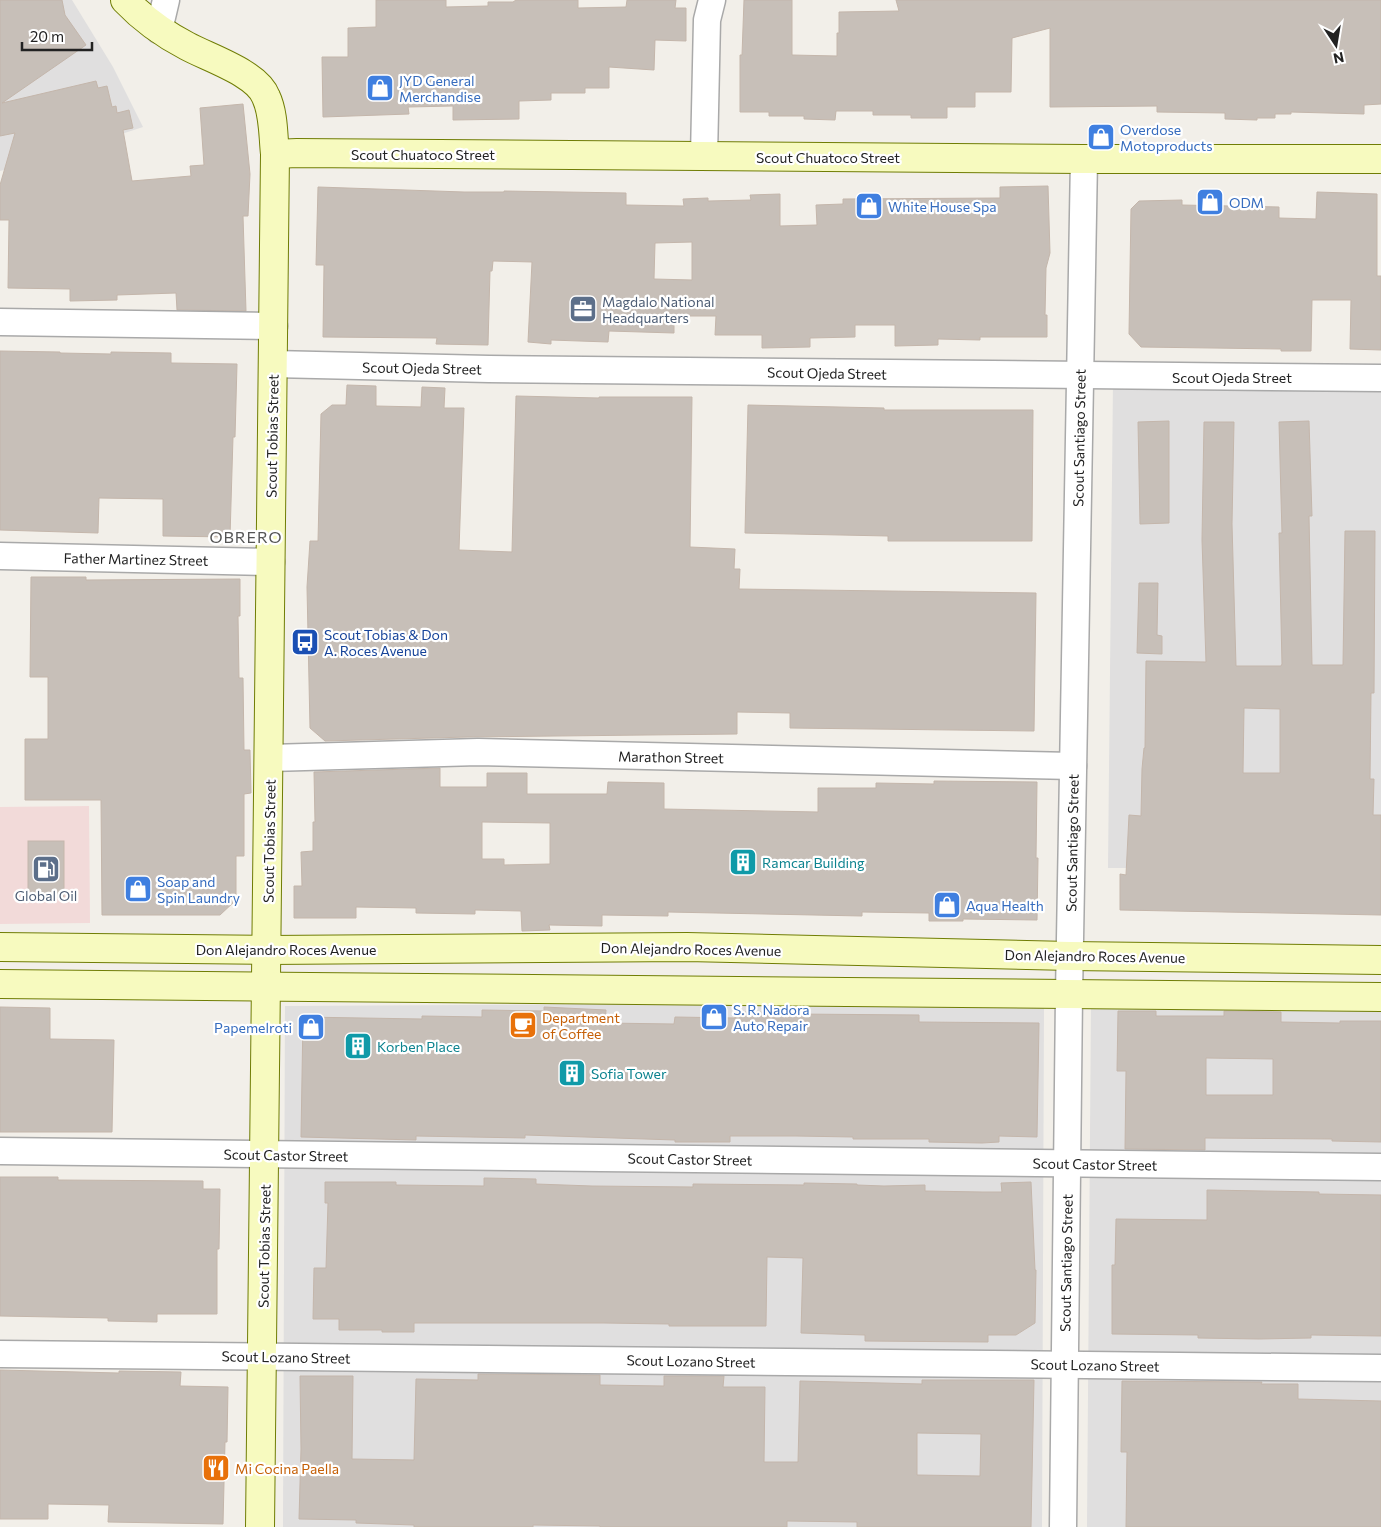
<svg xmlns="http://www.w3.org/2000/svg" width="1381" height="1527" font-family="Commissioner,sans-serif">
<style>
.residential{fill:#e0dfdf}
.commercial{fill:#f2dad9}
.building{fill:#c7bfb8;stroke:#c4b6ab;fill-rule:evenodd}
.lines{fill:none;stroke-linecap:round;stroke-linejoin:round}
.street-casing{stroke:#a9a9a9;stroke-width:29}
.secondary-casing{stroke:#707d05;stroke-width:30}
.street{stroke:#fff;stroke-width:26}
.secondary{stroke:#f7fabf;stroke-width:28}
.labels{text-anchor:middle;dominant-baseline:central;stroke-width:4.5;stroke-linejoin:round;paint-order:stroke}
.shop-label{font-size:14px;fill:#366cbe;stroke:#fff;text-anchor:start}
.street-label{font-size:14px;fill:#222;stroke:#fff}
.service-label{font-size:14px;fill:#4e5e75;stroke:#fff;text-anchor:start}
.transit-label{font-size:14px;fill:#164399;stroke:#fff;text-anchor:start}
.culture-label{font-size:14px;fill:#0d838f;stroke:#fff;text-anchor:start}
.food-label{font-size:14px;fill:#c56008;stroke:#fff;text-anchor:start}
.quarter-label{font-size:16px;letter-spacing:1px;fill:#555;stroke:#fff}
</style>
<rect width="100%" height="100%" fill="#f2efe9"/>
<g class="residential">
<path d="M0,0H72L113,67L143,127L39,161L0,171Z"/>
<path d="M1113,382L1381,387V868H1108Z"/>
<path d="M1044,1002L1042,1527H283L285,1006Z"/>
<path d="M1091,1006L1381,1011V1527H1087Z"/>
</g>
<path class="commercial" d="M89,806L90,923L0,924V807Z"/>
<g class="building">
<path d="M0,0H62L65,15L86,45L2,103L96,81L98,88L107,86L112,107L116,106L117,113L129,110L133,128L123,130L132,181L191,176L190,166L204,165L200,108L243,104L250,174L248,216H243L246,311L177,310L176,293L117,295V300L70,301V289L8,288L9,220H0V185L15,133L0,136Z"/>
<path d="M376,0H446V7L488,6V2H513L516,0H578V8L626,7L627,0H676L675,8H686V41L655,40L654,70L609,67V88H585V93H551V100L519,101V119L453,120V106L408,107L409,114L323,117L322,57H348V28L376,27Z"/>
<path d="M744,0H792V55L837,56V33H839V12L899,11L896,0H1381V104L1364,105V114L1291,112V114H1275V118H1257V120L1225,119V113L1157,112V106L1050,107V28L1012,38L1011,92H975V107H947V118H911V115H873V111H836L835,120L804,119V116H769V112H740V55H742Z"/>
<path d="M1048,186L1050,253L1046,268L1045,315H1047V337H980V340L938,339V345L895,346V325H855V337L810,338V347L762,348V335H715L716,316H674V333L609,331L608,342L551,340V344L528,342L532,262L493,261L492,271H490L488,345L436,344L437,338L323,337L324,265H316L318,187L464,192H504V191L626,193V205L684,206L683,199L708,198V201L751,200L750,195L780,194V226L817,225L816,205L843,204V199L1000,198V187ZM692,242V280L654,279L655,243Z"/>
<path d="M1317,192L1377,194V276H1381V350L1350,349L1351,300H1312L1311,351H1281V349L1141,347L1129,334L1131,209L1139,201L1182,200V205L1279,207V218L1316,219Z"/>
<path d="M0,351L60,352V353L111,354V352L171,353V363L237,364L235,437H233L230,537L163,536V499L99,498L98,533L0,530Z"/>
<path d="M347,385L376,386V406L421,407L422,387L445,388L444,408H464L459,550L512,552L516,396L599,398V397H692L690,547L735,549L734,569H740L739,589L1036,593L1034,731L790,728V713L737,712V734L468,737L325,741L310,728L307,587L310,541H318L321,414L332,405H346Z"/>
<path d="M748,405L884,408V410H1033L1032,541H888V536L745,533Z"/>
<path d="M1169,421V523L1140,524L1138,422Z"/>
<path d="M1309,421L1312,516H1309L1312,665H1343L1345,531H1375L1374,693H1371L1370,779H1374L1373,815H1381V915L1120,910V874L1126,875L1129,815L1141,816L1142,769L1144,748H1145L1146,661L1206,662L1202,540L1204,422H1234L1232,524L1236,666H1281L1282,664L1279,533H1282L1281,498L1279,422ZM1244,708L1280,709V773H1243Z"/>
<path d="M31,577H86V580L240,579V616H238L239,678H243L244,750H250L251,793L244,794V856H236V900L220,915H102L101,800H25V739H48V677H30Z"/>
<path d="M1139,583H1158L1157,635L1162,636V654L1137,653Z"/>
<path d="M440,768V787H487V773H527V794H607L608,782L664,783V809L818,812V788H876V783L934,784V781L1037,782L1036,858H1038L1037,920L963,919V921H929V913L862,912V916L668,912V916L602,915V926L549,925L550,930L522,931L521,911L475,910V914L416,913V908L356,907V918H294V886H302L301,852L313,851V822H315L314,772ZM482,822L550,823V864L504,865V859H482Z"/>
<rect x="28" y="841" width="36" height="56"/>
<path d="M0,1007L50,1008V1039L114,1040L112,1132H0Z"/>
<path d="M544,1007L606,1010L605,1023L674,1024L675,1017L735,1018V1012H793V1014L919,1015V1022L1039,1023L1037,1137L999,1136V1142L982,1143L929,1142V1139H853V1137L796,1136H730V1142H675V1140L525,1135V1138L416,1136V1140L301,1137L303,1017L422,1019V1016L482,1017V1010L544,1011Z"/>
<path d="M1118,1011H1156V1016H1224V1011L1281,1012V1022L1340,1023V1021H1381V1142L1332,1141V1139L1205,1138V1150L1125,1149L1126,1071H1117ZM1206,1058L1273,1059V1095H1206Z"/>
<path d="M0,1177H58V1180L203,1181V1189H220L219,1249H217V1314H157V1322L108,1321V1318L0,1316Z"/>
<path d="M484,1178L536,1179V1184L592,1186L693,1187V1184L804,1185V1183L857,1184V1185L884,1186L925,1185V1191L982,1192H1002L1001,1183L1031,1182L1035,1270H1036L1035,1323L1016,1335H988V1342L865,1341V1335L801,1333L803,1258L767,1257L766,1326H669V1324L604,1323H414V1332H382V1330H339V1319H313L314,1268H326L328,1203H325V1182H396V1185L484,1186Z"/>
<path d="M1207,1190L1319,1192V1194L1381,1195V1336L1311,1335V1338L1259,1339L1198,1338V1335L1112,1334V1265H1115L1116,1219L1207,1220Z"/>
<path d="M0,1370L119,1373V1371L181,1372L180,1386L228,1387L227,1442H225L223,1524L108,1522L109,1505L48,1504V1519H0Z"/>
<path d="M478,1374L600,1375V1385L664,1386V1376H724L723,1387H765L764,1462H798L800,1381L922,1384V1380H1034L1031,1527H857V1522L787,1521V1527H600V1526L533,1525V1527H414V1525L356,1523V1520L299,1519L301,1449L300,1376H353L352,1459L414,1460L416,1379L478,1380ZM917,1433L981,1434L980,1476L917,1475Z"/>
<path d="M1122,1381L1262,1382L1261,1384H1298V1399L1381,1401V1527H1126L1127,1452H1121Z"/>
</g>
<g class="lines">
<g class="street-casing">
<g id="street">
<path d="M159,30L166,0"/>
<path d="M704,156L707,20L712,0"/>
<path d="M0,322L274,326"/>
<path d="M273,364L489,369L1381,378"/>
<path d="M0,556L271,562"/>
<path d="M270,758L478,752L1073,766"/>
<path d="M0,1151L1381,1167"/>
<path d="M0,1354L1381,1368"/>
<path d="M1063,1527L1069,995L1084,159"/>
</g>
</g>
<g class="secondary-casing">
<g id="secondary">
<path d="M125,0C143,19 164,34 187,46C209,58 257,73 266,97C274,114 273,136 275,154L260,1527"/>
<path d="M275,154L297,153L1084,159H1381"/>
<path d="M0,947L268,950L687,947L1070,956L1381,960"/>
<path d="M0,984L1381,997"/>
</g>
</g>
<use href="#street" class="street"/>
<use href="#secondary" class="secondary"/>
</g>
<defs>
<g id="shop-square" transform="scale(1.4375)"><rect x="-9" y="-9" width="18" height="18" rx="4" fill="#3f7fe0" stroke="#fff"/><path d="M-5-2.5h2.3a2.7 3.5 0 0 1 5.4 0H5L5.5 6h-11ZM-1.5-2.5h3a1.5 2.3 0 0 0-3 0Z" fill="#fff"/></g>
<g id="office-square" transform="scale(1.4375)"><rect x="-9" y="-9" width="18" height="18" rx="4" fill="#5c6f8a" stroke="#fff"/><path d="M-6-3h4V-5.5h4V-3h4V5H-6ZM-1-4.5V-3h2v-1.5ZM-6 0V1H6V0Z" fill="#fff"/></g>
<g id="bus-square" transform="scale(1.4375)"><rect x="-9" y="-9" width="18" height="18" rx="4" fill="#1a4fb4" stroke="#fff"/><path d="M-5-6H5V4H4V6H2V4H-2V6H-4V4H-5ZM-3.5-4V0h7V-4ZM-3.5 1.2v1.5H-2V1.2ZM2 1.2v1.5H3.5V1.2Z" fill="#fff"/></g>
<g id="building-square" transform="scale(1.4375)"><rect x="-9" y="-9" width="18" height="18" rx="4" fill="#0f9aa8" stroke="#fff"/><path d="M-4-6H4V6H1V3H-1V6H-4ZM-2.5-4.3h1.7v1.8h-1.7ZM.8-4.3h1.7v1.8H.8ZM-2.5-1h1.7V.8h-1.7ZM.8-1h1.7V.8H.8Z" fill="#fff"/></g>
<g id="fuel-square" transform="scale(1.4375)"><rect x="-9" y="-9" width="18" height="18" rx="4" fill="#5c6f8a" stroke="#fff"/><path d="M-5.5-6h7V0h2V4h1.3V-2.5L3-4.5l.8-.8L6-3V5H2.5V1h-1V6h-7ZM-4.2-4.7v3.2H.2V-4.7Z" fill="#fff"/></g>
<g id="cafe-square" transform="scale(1.4375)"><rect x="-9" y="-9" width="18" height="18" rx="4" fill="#e8710a" stroke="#fff"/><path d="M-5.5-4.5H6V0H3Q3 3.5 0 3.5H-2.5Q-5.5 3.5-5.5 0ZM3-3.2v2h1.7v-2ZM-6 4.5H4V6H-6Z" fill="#fff"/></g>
<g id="restaurant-square" transform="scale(1.4375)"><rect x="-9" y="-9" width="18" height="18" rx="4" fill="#e8710a" stroke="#fff"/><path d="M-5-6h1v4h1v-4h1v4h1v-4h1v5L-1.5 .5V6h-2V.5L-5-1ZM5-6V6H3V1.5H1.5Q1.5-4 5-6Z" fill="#fff"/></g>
</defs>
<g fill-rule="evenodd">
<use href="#shop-square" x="380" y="88"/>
<use href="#shop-square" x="1101" y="137"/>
<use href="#shop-square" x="1210" y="202"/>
<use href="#shop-square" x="869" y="206"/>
<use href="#office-square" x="583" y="309"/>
<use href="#bus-square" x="305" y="642"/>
<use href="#building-square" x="743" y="862"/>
<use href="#fuel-square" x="46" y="869"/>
<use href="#shop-square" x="138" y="889"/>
<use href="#shop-square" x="947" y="905"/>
<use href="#shop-square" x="714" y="1017"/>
<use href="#cafe-square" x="523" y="1025"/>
<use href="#shop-square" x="311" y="1027"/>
<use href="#building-square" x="358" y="1046"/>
<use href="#building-square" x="572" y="1073"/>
<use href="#restaurant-square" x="216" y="1468"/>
</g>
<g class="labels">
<g class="shop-label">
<text x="399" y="80">JYD General<tspan x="399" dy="16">Merchandise</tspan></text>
<text x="1120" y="129">Overdose<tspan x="1120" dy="16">Motoproducts</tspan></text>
<text x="1229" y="202">ODM</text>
<text x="888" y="206">White House Spa</text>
<text x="157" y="881">Soap and<tspan x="157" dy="16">Spin Laundry</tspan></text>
<text x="966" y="905">Aqua Health</text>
<text x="733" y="1009">S. R. Nadora<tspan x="733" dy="16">Auto Repair</tspan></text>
<text x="292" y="1027" text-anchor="end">Papemelroti</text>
</g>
<g class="street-label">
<text x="423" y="154">Scout Chuatoco Street</text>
<text x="828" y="157">Scout Chuatoco Street</text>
<text transform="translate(422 368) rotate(1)">Scout Ojeda Street</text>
<text transform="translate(827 373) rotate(1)">Scout Ojeda Street</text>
<text x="1232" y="377">Scout Ojeda Street</text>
<text transform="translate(272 436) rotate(-89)">Scout Tobias Street</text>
<text transform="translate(1079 438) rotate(-89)">Scout Santiago Street</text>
<text transform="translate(136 559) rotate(1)">Father Martinez Street</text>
<text transform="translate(671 757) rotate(1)">Marathon Street</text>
<text transform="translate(269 841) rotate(-89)">Scout Tobias Street</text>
<text transform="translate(1072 843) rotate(-89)">Scout Santiago Street</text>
<text x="286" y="949">Don Alejandro Roces Avenue</text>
<text transform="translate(691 949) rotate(1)">Don Alejandro Roces Avenue</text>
<text transform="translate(1095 956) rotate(1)">Don Alejandro Roces Avenue</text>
<text transform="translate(286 1155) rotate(1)">Scout Castor Street</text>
<text transform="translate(690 1159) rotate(1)">Scout Castor Street</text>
<text transform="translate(1095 1164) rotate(1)">Scout Castor Street</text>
<text transform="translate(264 1246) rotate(-89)">Scout Tobias Street</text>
<text transform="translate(1066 1263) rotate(-89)">Scout Santiago Street</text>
<text transform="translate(286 1357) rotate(1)">Scout Lozano Street</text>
<text transform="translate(691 1361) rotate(1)">Scout Lozano Street</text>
<text transform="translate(1095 1365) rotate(1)">Scout Lozano Street</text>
</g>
<g class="service-label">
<text x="602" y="301">Magdalo National<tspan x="602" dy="16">Headquarters</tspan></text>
<text x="46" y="895" text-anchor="middle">Global Oil</text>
</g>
<g class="transit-label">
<text x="324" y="634">Scout Tobias &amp; Don<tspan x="324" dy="16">A. Roces Avenue</tspan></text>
</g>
<g class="culture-label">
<text x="762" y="862">Ramcar Building</text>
<text x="377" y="1046">Korben Place</text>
<text x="591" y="1073">Sofia Tower</text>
</g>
<g class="food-label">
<text x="542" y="1017">Department<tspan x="542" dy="16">of Coffee</tspan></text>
<text x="235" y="1468">Mi Cocina Paella</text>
</g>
<g class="quarter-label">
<text x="246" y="536">OBRERO</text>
</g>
</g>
<g transform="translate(1336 45) rotate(168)" stroke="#ffffff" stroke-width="4" paint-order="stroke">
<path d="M0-4L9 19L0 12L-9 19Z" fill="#222222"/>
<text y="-8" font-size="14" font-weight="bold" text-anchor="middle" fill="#222222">N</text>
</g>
<path d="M22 42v8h70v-8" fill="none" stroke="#222222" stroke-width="2.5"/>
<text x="30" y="42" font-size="15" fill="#222222" stroke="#ffffff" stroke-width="4" paint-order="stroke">20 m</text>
</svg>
